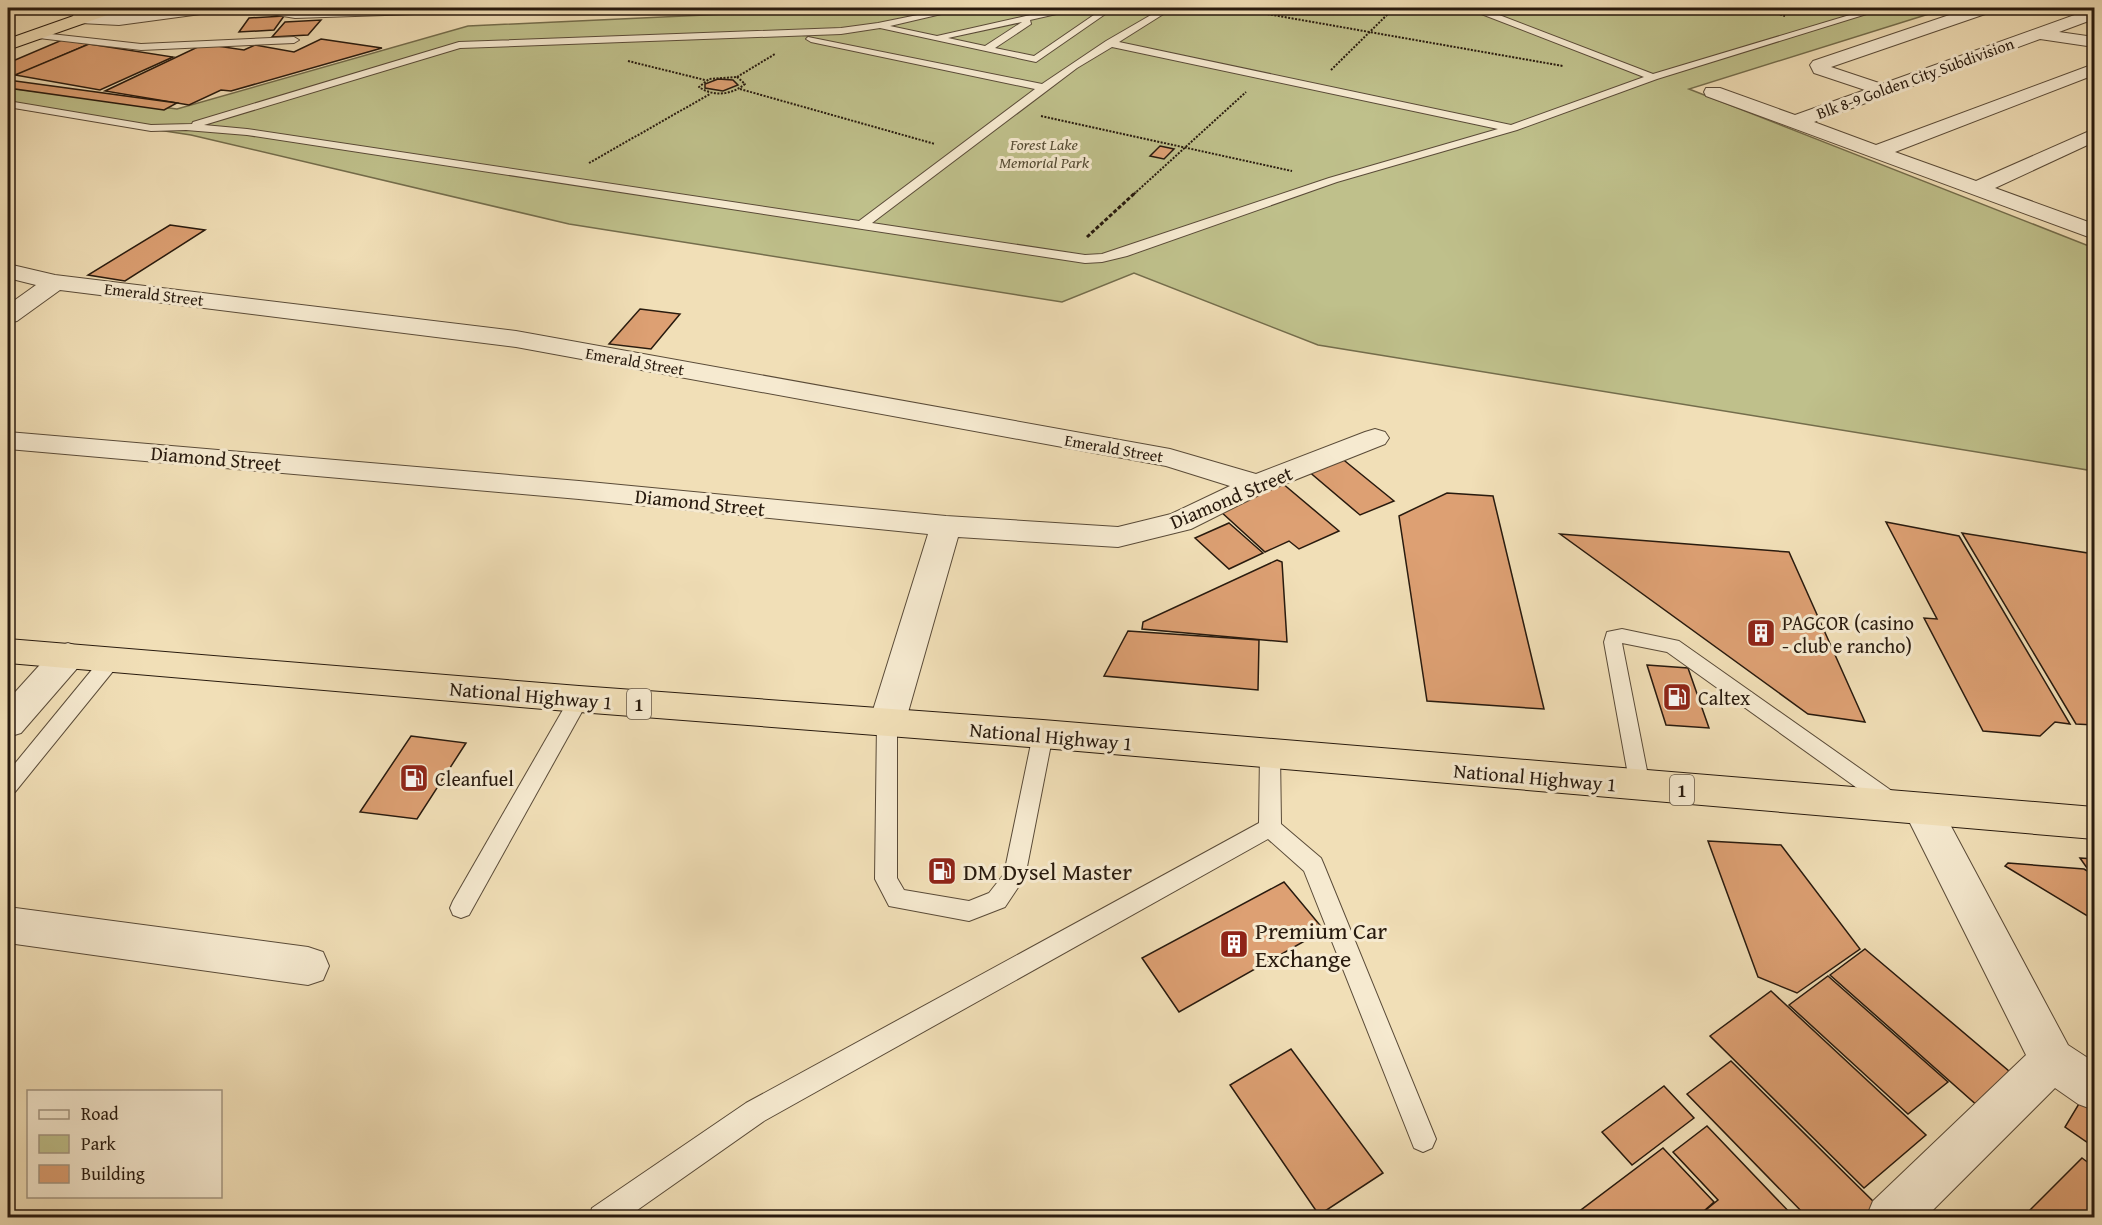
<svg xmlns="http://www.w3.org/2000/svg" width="2102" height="1225" font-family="'Gentium Book Plus',serif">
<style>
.green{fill:#bfc08b;stroke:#746d4c;stroke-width:1.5}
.building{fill:#dda073;stroke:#281a0e;stroke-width:1.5}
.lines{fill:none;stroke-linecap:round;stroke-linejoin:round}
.service-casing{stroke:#5a4b38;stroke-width:2}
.minor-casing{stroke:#5a4b38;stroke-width:2}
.trunk-casing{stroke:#281a0e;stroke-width:2}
.path-far1{stroke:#281a0e;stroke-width:2;stroke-dasharray:2 1.5;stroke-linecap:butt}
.path{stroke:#281a0e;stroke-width:3;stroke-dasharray:4 2;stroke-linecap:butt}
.service{fill:#f6ead0;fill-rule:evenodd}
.minor{fill:#f6ead0;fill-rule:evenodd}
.trunk{fill:#f1dfb7;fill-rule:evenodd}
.labels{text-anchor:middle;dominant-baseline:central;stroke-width:6;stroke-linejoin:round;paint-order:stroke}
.far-street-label{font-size:16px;fill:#281a0e;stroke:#f6ead0}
.far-park-label{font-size:16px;font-style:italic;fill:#554c34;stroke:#f6ead0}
.shield{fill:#f6ead0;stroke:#665848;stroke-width:1.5}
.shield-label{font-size:18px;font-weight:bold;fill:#281a0e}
.street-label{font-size:20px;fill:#281a0e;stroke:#f6ead0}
.poi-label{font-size:20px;fill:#281a0e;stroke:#f6ead0;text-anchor:start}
.near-poi-label{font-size:24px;fill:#281a0e;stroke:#f6ead0;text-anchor:start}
</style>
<rect width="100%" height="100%" fill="#f1dfb7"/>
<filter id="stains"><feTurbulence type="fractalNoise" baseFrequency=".00333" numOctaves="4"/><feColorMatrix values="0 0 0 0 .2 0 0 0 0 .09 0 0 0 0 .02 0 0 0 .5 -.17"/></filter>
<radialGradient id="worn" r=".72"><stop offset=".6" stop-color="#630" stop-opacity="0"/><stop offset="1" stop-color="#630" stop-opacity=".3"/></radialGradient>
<path class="green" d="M856,8H1948L1689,89L2094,248V471L1318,345L1134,273L1062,302L569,224L191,135L8,107V88L177,109L468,26Z"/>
<g class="building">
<path d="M284,16L274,30L239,32L249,18Z"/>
<path d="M321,20L308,35L272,37L285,22Z"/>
<path d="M321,39L382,48L231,91L221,90L189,105L105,91L204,44L244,50L255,45L294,52Z"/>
<path d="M62,40L89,44L17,75L8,74V63Z"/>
<path d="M89,44L173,57L100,90L15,75Z"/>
<path d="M718,79L733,80L738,85L723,91L705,88V84Z"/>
<path d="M8,80L177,103L164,110L8,88Z"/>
<path d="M1160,146L1174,149L1164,159L1150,156Z"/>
<path d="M170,225L205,230L125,281L88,275Z"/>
<path d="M640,309L680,314L651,349L609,344Z"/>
<path d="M1340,457L1394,501L1360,515L1307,470Z"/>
<path d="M1282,483L1339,531L1299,549L1289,541L1265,552L1219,510Z"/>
<path d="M1447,493L1493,496L1544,709L1427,701L1399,516Z"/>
<path d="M1886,522L1959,536L2070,724L2055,722L2040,736L1983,731L1924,618L1937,619Z"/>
<path d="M1229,523L1263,553L1229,569L1195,538Z"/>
<path d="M1962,533L2094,554V725L2076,724Z"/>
<path d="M1560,534L1789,552L1865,722L1808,714Z"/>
<path d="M1277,560L1282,562L1287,642L1142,629L1143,622Z"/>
<path d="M1128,631L1259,640L1258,690L1104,676Z"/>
<path d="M1647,665L1688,668L1709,728L1666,725Z"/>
<path d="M411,736L466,743L417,819L360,812Z"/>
<path d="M1708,841L1781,845L1860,949L1797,993L1758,977Z"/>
<path d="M2080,858L2094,859V873L2087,868Z"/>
<path d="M2008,863L2084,869L2094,875V920L2005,866Z"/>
<path d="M1284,882L1324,930L1179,1012L1142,958Z"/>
<path d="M1865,949L2016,1077L1979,1107L1830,975Z"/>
<path d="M1828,976L1948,1082L1908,1114L1789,1005Z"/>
<path d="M1771,991L1926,1135L1864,1188L1710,1036Z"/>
<path d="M1291,1049L1383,1173L1319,1215L1230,1085Z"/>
<path d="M1731,1061L1880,1208L1870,1218H1808L1687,1094Z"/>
<path d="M1664,1086L1694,1118L1632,1165L1602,1132Z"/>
<path d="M2083,1097L2094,1105V1147L2065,1127Z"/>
<path d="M1707,1126L1795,1218H1696L1718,1200L1673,1152Z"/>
<path d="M1663,1148L1714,1202L1696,1218H1581L1577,1213Z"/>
<path d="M2082,1158L2094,1167V1218H2022Z"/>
</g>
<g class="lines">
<g class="service-casing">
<g id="service">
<path d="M952,8H967L890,26L937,36L1061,8H1075L1074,10L1030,20L1031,24L995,48L1034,56L1104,8H1114L1036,62L880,28L841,34L460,48L204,125L247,129L859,221L1035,89L811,42L806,39L808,37L1042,84L1106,41L1163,8H1173L1119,42L1511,125L1644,77L1471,10L1470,8H1481L1653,74L1873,8H1886L1657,79L1517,130L1337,182L1127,256L1102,262L1085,263L247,135L186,130L151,131L8,107V101L151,125L192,124L193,122L459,42L841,28L878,23ZM1022,22L985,46L948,38ZM1112,47L1498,129L1329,178L1102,254L1085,255L872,223L1077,68Z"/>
<path d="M33,32L141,44L294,37L299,40L294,43L141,50L30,37V33Z"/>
<path d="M1622,629L1679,641L1899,796L1902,802L1899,808L1892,810L1885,808L1667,652L1622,643L1650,786L1647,792L1640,794L1633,792L1630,786L1604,642L1607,632Z"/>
<path d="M111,653L118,655L120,660L118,665L15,792L8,794V772L104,655Z"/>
<path d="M579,692L586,694L589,699L469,915L461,918L453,915L450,908L453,901L572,694Z"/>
<path d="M887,715L894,718L897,723V878L904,890L969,901L989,893L1004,874L1033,734L1036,729L1043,726L1050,729L1053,734L1025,877L1005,907L969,921L889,906L875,879L877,723L880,718Z"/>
<path d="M1270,746L1277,748L1280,754L1281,824L1321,858L1324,865L1436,1139L1432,1148L1423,1152L1414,1148L1304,871L1268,839L764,1121L626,1218H589L592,1208L746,1103L1259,823L1260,754L1263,748Z"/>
</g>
</g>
<g class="minor-casing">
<g id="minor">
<path d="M174,8H216L208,13L119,25L80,23L74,22L72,18L74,14L80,13L119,15Z"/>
<path d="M257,8H453L445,13L295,18L259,12Z"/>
<path d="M1970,8H1993L1991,12L1831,67L1882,84L2094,8V19L2059,32L2094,37V47L2040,39L1814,122L1876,145L2094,64V75L1895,152L1976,181L2094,129V142L1995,188L2094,224V239L1706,96L1704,92L1706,88H1720L1795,115L1865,90L1814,73L1810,65L1813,61Z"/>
<path d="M8,264L55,275L516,331L1170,449L1256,474L1365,432L1375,429L1385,432L1389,438L1385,444L1267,491L1191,529L1118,547L958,537L905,723L900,733L887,737L874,733L869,723L928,534L579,499L8,449V432L579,481L946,516L1118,527L1171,514L1230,486L1166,466L516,347L60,290L17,321L8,323V305L36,285L8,278Z"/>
<path d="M68,643L80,647L85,656L80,665L21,733L8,737V700L56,647Z"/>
<path d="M1923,795L1937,800L2068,1045L2094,1062V1110L2078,1104L2055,1088L1925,1218H1866L1873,1201L2026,1055L1904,811L1909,800Z"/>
<path d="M8,907L308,947L323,952L329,966L323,980L308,985L8,943Z"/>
</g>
</g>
<g class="trunk-casing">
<g id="trunk">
<path d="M96,8H118L116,12L8,50V39Z"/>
<path d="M8,639L579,686L1043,720L2094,807V839L1043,748L579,712L8,663Z"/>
</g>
</g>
<g class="path-far1">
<path d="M1233,8L1563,66"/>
<path d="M1760,8L1785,16"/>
<path d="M628,61L705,80"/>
<path d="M1331,70L1394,8"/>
<path d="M737,77L745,84C732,95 713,97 699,87L709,79Z"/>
<path d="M737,77L775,54"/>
<path d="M740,89L935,144"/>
<path d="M1041,116L1292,171"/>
<path d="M589,163L710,94"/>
<path d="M1134,194L1246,92"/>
</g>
<path class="path" d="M1087,237L1136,192"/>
<use href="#service" class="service"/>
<use href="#minor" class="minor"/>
<use href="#trunk" class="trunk"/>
</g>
<defs>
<g id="building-square" transform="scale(1.5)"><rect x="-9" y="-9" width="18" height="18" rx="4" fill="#8f2418" stroke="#f6ead0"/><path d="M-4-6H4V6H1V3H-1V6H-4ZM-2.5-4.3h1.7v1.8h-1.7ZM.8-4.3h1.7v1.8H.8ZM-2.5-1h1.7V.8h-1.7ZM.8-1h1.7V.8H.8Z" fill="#fff"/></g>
<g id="fuel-square" transform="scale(1.5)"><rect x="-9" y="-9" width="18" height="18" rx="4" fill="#8f2418" stroke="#f6ead0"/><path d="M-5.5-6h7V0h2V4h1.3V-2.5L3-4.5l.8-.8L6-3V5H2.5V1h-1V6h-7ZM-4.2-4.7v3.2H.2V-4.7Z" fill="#fff"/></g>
</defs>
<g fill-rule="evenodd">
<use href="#building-square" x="1761" y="633"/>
<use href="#fuel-square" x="1677" y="697"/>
<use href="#fuel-square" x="414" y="778"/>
<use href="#fuel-square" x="942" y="871"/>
<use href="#building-square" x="1234" y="944"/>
</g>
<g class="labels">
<g class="far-street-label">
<text transform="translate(1915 78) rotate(-20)">Blk 8-9 Golden City Subdivision</text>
<text transform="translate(154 294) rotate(7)">Emerald Street</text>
<text transform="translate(635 361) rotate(10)">Emerald Street</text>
<text transform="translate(1114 448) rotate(10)">Emerald Street</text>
</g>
<g class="far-park-label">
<text x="1044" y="144">Forest Lake<tspan x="1044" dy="18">Memorial Park</tspan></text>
</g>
<g class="shield">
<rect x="627" y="689" width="24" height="30" rx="4.5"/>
<rect x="1670" y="775" width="24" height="30" rx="4.5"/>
</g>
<g class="shield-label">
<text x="639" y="704">1</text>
<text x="1682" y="790">1</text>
</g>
<g class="street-label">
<text transform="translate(216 458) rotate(5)">Diamond Street</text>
<text transform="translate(1231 497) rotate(-23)">Diamond Street</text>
<text transform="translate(700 502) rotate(6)">Diamond Street</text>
<text transform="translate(531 695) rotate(5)">National Highway 1</text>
<text transform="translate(1051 736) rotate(5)">National Highway 1</text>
<text transform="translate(1535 777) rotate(5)">National Highway 1</text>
</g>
<g class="poi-label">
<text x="1782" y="622">PAGCOR (casino<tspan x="1782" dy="23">- club e rancho)</tspan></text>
<text x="1698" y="697">Caltex</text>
<text x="435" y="778">Cleanfuel</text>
</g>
<g class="near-poi-label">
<text x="963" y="871">DM Dysel Master</text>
<text x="1255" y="930">Premium Car<tspan x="1255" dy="28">Exchange</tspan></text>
</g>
</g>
<rect width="2102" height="1225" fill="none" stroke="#f1dfb7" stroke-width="30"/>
<rect x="9" y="9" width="2084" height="1207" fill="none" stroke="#281a0e" stroke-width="3"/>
<rect x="15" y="15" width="2072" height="1195" fill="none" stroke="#281a0e" stroke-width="1.5"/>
<rect x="27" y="1090" width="195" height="108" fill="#f6ead0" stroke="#a49782" stroke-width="1.5"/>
<rect x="39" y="1110" width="30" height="9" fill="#f6ead0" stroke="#a49782" stroke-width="1.5"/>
<text x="81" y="1120" font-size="18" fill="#281a0e">Road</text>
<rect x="39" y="1135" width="30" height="18" fill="#bfc08b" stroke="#a49782" stroke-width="1.5"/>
<text x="81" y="1150" font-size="18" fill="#281a0e">Park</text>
<rect x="39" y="1165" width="30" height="18" fill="#dda073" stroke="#a49782" stroke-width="1.5"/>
<text x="81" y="1180" font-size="18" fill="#281a0e">Building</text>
<rect width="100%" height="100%" filter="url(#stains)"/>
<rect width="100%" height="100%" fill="url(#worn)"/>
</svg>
